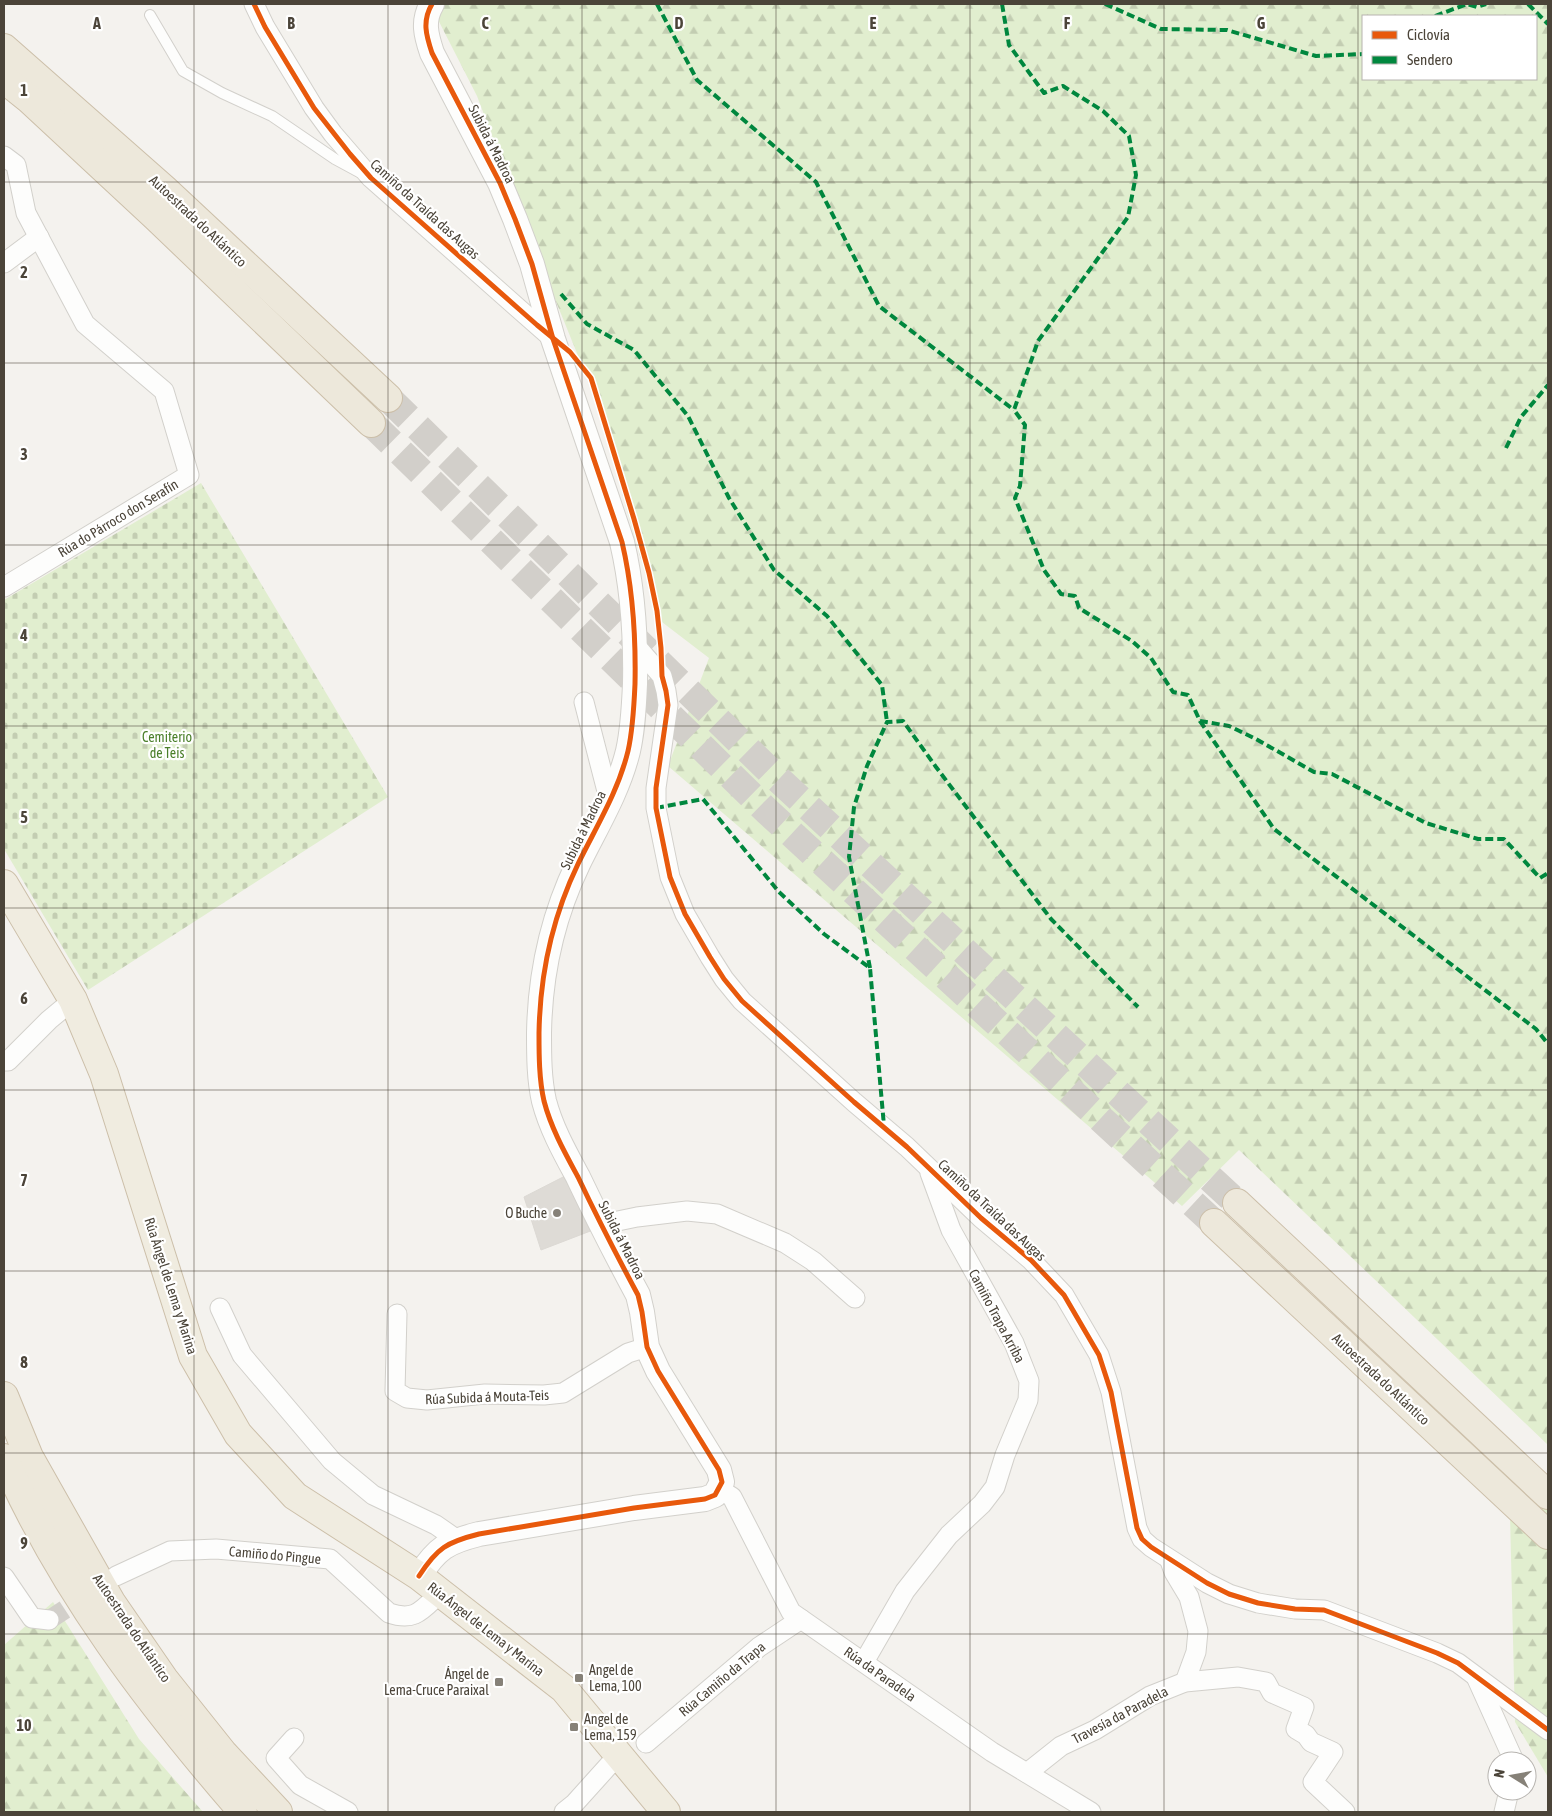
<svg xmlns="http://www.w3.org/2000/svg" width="1552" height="1816" font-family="'Asap Condensed',sans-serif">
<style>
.forest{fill:url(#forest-firs);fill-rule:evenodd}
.cemetery{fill:url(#cemetery-stones)}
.building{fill:#dedbd6;stroke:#dcd9d4}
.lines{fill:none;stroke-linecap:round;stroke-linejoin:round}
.minor-tunnel{stroke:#d2cfca;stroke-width:19;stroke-dasharray:19 9;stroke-linecap:butt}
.motorway-tunnel{stroke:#d2cfca;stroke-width:28;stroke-dasharray:28 14;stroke-linecap:butt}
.service-casing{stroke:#d2d0cb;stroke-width:12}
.minor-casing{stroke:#d2d0cb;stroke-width:21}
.tertiary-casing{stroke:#d2d0cb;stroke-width:26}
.trunk-casing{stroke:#ccbfa9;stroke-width:30}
.motorway-casing{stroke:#ccbfa9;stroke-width:30}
.service{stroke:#fdfdfc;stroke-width:10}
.minor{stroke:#fdfdfc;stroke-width:19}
.tertiary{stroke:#fdfdfc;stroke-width:24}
.trunk{stroke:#f0ece0;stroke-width:28}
.motorway{stroke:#ede8db;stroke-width:28}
.quiet{stroke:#00873e;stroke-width:4;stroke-dasharray:8 4;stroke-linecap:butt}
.cycleway-casing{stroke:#fff;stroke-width:8}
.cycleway{stroke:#e8590c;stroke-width:5}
.grid{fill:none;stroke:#4b4439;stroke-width:1;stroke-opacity:0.55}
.poi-dot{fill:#868178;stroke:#fff;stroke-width:2}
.labels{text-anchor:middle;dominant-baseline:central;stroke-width:4.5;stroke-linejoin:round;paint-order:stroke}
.street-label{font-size:14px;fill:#4b4439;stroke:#fff}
.park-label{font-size:14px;fill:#4a7f2a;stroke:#fff}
.poi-label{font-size:14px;fill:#4b4439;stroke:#fff;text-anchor:end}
.grid-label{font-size:16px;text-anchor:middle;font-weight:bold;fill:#4b4439;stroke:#fff;stroke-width:4.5;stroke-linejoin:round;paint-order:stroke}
</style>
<defs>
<pattern id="forest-firs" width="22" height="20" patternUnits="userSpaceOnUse" patternTransform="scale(1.25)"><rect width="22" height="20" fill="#e1eecf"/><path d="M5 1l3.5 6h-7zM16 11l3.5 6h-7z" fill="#c3cdb2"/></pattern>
<pattern id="cemetery-stones" width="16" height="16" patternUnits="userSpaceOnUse" patternTransform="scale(1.25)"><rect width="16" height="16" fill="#e1eecf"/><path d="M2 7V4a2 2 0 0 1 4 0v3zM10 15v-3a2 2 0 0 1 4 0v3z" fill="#c3cdb2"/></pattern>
</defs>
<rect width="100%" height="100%" fill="#f4f2ee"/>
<g class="forest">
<path d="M430,4H1548V1445L1239,1150L1182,1206L668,766L709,658L658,619L594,395L533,245L477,96ZM1363,16H1536V79H1363Z"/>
<path d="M1548,1472V1777L1515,1722L1510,1515Z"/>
<path d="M53,1602L139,1739L203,1812H4V1645Z"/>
</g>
<path class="cemetery" d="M201,483L388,797L88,990L4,849V600Z"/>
<path class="building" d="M567,1175L593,1230L541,1250L524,1197Z"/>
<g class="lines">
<path class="minor-tunnel" d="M49,1620L90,1593"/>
<g class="motorway-tunnel">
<path d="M388,398L777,778L1237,1203"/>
<path d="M371,423L768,812L1214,1223"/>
</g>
<g class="service-casing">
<path id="service" d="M150,15L183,71L222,93L272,116L335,159L359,172"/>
</g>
<g class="minor-casing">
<g id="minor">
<path d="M254,4L265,27L314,108L333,134L371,178L553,339"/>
<path d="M4,156L16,165L26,213L85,324L164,391L189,475L4,587"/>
<path d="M4,263L39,237"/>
<path d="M636,646L662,676L666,691L668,705L656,788V808L670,877L685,914L710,957L724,979L742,1001L854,1102L907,1147L981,1218L1031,1260L1064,1295L1099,1355L1111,1392L1137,1528L1142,1539L1151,1547L1207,1583L1229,1594L1258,1603L1295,1609L1324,1610L1437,1653L1458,1663L1548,1730"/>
<path d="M584,702L610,803"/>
<path d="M4,1061H8L49,1020L73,1000"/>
<path d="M602,1227L613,1222L637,1217L687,1211L717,1214L785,1243L813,1261L855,1298"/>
<path d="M220,1308L242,1355L332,1461L373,1495L436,1525L456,1539"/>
<path d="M397,1314L395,1391L407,1398L427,1400L485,1394L544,1395L563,1393L628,1353L647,1347"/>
<path d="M719,1489L732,1497L791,1612L992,1752L1091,1812"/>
<path d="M1170,1561L1174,1572L1189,1597L1198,1631L1196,1652L1185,1682"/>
<path d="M116,1576L170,1551L216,1549L330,1559L389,1613C415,1622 422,1610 440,1593"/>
<path d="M4,1577L32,1618L49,1620"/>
<path d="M864,1662L905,1591L949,1535L982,1504L995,1487L1005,1455L1028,1400L1029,1381L1014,1343L951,1230L930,1173"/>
<path d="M1477,1679L1514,1761"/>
<path d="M294,1738L276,1758L300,1785L348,1812"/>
<path d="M646,1743L759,1647L801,1619"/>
<path d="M1027,1773L1061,1746L1095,1730L1150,1696L1185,1682L1238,1677L1266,1682L1272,1693L1304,1707L1296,1729L1306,1735L1311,1742L1333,1752L1313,1782L1345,1812"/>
<path d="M564,1812L574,1804L619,1754"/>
<path d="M1504,1812L1509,1791"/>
</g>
</g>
<g class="tertiary-casing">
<path id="tertiary" d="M419,1576C437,1548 447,1542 479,1534L634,1508L705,1499L715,1495L722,1482L719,1470L658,1371L647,1347L642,1312L638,1295C617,1256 597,1217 578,1177C565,1153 551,1128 544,1101C539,1079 539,1055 539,1033C540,974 552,918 578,864C596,827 618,792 628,751C633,729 634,707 635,684C636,635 633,589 622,542L553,339L532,264L515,219L500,183L432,53C426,35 422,21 432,4"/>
</g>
<g class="trunk-casing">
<path id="trunk" d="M4,884L73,1000L104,1074L193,1356L238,1434L295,1496L419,1576L564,1689L666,1812"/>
</g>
<g class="motorway-casing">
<g id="motorway">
<path d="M4,48L164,189L388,398"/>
<path d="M4,79L29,99L156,217L371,423"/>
<path d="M1237,1203L1548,1495"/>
<path d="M1214,1223L1548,1535"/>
<path d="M4,1396L29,1457L111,1602L164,1679L223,1753L278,1812"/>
<path d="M4,1458C62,1590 149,1704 243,1812"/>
</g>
</g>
<use href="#service" class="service"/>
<use href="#minor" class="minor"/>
<use href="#tertiary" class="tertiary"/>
<use href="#trunk" class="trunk"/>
<use href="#motorway" class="motorway"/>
<g class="quiet">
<path d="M657,4L697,80L816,182L879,306L1014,410"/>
<path d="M1002,4L1009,45L1044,93L1063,86L1103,111L1129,136L1136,175L1128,217L1038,341L1014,410L1025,425L1020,486L1015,498L1044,570L1061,594L1075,596L1079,608L1132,641L1151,658L1173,692L1188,695L1200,721L1229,726L1256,739L1314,772L1332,774L1426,823L1478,839H1504L1540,878L1548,873"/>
<path d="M1105,4L1161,29L1227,30L1316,56L1363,54"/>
<path d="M1528,4L1548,24"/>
<path d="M1435,16L1467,4L1477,7L1486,4"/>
<path d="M561,294L587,324L634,350L688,416L729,498L774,570L827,616L882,685L887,722"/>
<path d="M1506,448L1521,417L1548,385"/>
<path d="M1200,721L1274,829L1536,1029L1548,1044"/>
<path d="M656,808L703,799L779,892L824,934L870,968L884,1126"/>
<path d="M870,968L849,857L854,807L867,766L887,722L903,721L936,767L1051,919L1138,1007"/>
</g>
<g class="cycleway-casing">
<g id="cycleway">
<path d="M254,4L265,27L314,108L350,154L371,178L537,325L570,352L591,378L595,391L634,519L649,573L657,611L661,648L662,676L666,691L668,705L656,788V808L670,877L685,914L710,957L724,979L742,1001L854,1102L907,1147L981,1218L1031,1260L1064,1295L1099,1355L1111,1392L1137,1528L1142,1539L1151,1547L1207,1583L1229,1594L1258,1603L1295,1609L1324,1610L1437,1653L1458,1663L1548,1730"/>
<path d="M419,1576C437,1548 447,1542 479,1534L634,1508L705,1499L715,1495L722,1482L719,1470L658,1371L647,1347L642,1312L638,1295C617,1256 597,1217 578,1177C565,1153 551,1128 544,1101C539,1079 539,1055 539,1033C540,974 552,918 578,864C596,827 618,792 628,751C633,729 634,707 635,684C636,635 633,589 622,542L553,339L532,264L515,219L500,183L432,53C426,35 422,21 432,4"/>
</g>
</g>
<use href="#cycleway" class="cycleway"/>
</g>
<path class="grid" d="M194,4V1812M388,4V1812M582,4V1812M776,4V1812M970,4V1812M1164,4V1812M1358,4V1812M4,182H1548M4,363H1548M4,545H1548M4,726H1548M4,908H1548M4,1090H1548M4,1271H1548M4,1453H1548M4,1634H1548"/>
<g class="poi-dot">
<circle cx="557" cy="1213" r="5"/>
<rect x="574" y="1673" width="10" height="10" rx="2.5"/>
<rect x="494" y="1677" width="10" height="10" rx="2.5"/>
<rect x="569" y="1722" width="10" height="10" rx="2.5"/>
</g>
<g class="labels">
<g class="street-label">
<text transform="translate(492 144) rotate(63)">Subida á Madroa</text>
<text transform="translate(425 209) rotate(42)">Camiño da Traída das Augas</text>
<text transform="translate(198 221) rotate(43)">Autoestrada do Atlántico</text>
<text transform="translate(118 518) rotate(-31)">Rúa do Párroco don Serafín</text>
<text transform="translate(583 830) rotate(-64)">Subida á Madroa</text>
<text transform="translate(992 1210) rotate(43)">Camiño da Traída das Augas</text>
<text transform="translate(622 1240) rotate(63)">Subida á Madroa</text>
<text transform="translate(171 1286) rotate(72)">Rúa Ángel de Lema y Marina</text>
<text transform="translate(997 1316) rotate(62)">Camiño Trapa Arriba</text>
<text transform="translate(1381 1379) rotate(43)">Autoestrada do Atlántico</text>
<text transform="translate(487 1397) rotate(-2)">Rúa Subida á Mouta-Teis</text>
<text transform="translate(275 1555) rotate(5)">Camiño do Pingue</text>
<text transform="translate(132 1628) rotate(56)">Autoestrada do Atlántico</text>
<text transform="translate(486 1629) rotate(38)">Rúa Ángel de Lema y Marina</text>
<text transform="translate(880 1674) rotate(35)">Rúa da Paradela</text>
<text transform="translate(722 1679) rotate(-40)">Rúa Camiño da Trapa</text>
<text transform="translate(1120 1715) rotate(-28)">Travesía da Paradela</text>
</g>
<g class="park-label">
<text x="167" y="737">Cemiterio<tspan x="167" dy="16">de Teis</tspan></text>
</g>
<g class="poi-label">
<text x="547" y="1213">O Buche</text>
<text x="589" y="1670" text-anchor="start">Angel de<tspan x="589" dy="16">Lema, 100</tspan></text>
<text x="489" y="1674">Ángel de<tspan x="489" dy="16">Lema-Cruce Paraixal</tspan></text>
<text x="584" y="1719" text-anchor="start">Angel de<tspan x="584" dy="16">Lema, 159</tspan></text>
</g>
</g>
<g class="grid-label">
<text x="97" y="29">A</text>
<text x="291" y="29">B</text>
<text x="485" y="29">C</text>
<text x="679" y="29">D</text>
<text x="873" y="29">E</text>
<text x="1067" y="29">F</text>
<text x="1261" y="29">G</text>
<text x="24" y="96">1</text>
<text x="24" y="278">2</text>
<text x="24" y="460">3</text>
<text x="24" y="641">4</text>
<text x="24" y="823">5</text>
<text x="24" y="1004">6</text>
<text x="24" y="1186">7</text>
<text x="24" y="1368">8</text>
<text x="24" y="1549">9</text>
<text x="24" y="1731">10</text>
</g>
<rect width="1552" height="1816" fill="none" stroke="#4b4439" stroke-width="10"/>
<rect x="1362" y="15" width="175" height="65" fill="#ffffff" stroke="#b7b4b0"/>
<rect x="1372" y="31" width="25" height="8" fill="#e8590c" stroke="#b7b4b0"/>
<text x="1407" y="40" font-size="15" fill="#4b4439">Ciclovía</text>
<rect x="1372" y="56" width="25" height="8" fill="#00873e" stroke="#b7b4b0"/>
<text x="1407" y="65" font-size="15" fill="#4b4439">Sendero</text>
<g transform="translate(1512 1776) rotate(281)"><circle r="24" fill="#ffffff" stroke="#b7b4b0"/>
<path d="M0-4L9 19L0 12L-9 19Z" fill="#868178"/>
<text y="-8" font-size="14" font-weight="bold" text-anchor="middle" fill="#4b4439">N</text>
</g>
</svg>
